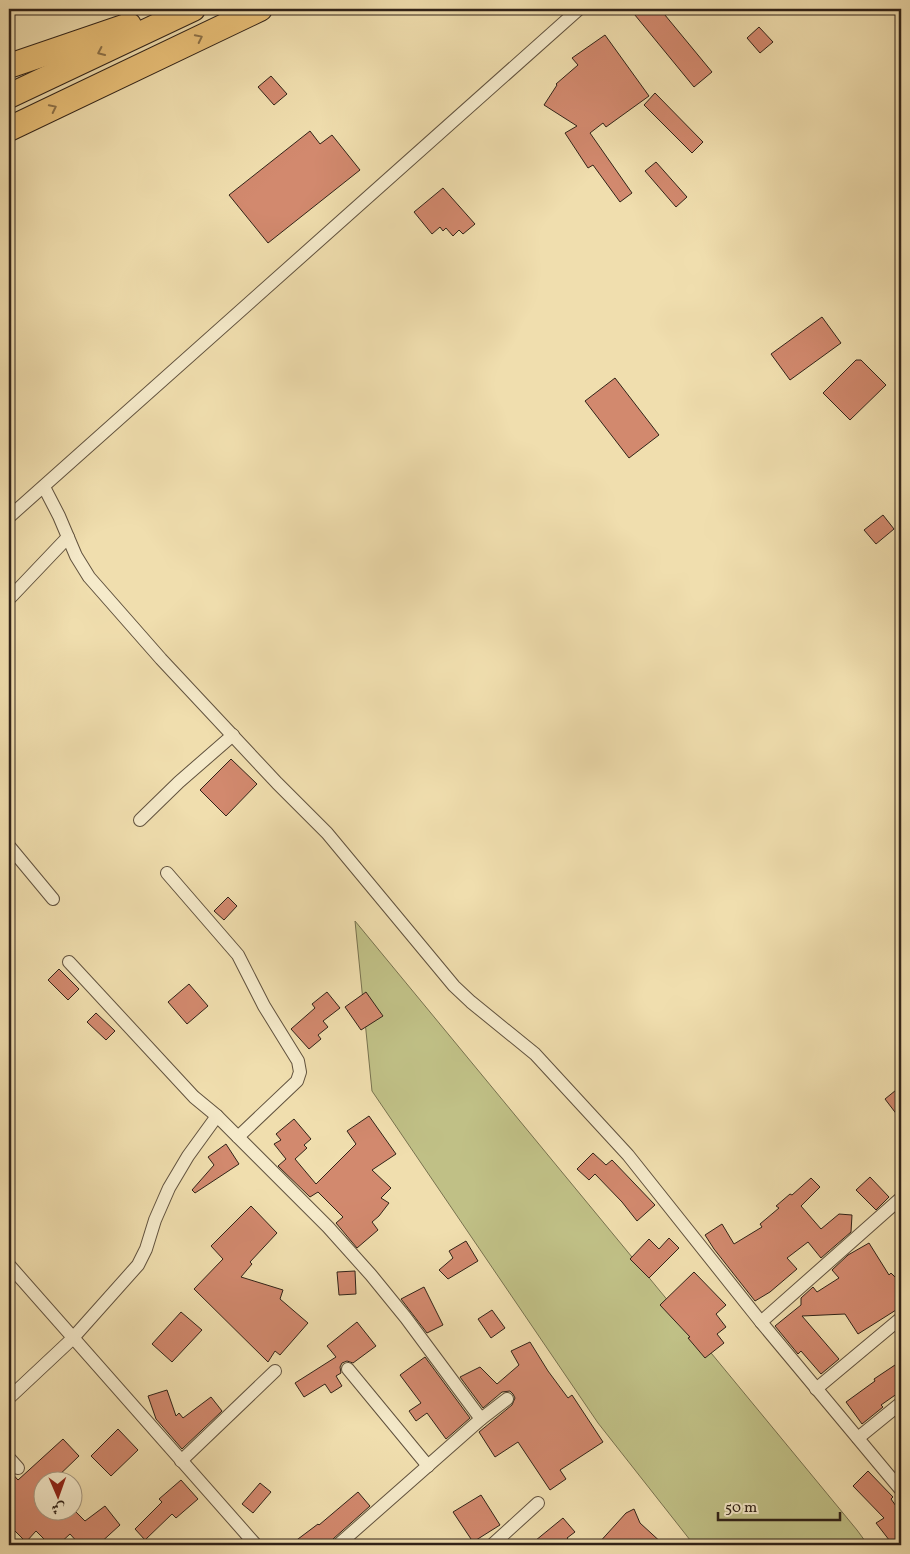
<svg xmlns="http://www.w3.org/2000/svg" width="910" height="1554" font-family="Vollkorn,Amiri,serif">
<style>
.green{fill:#c0c086;stroke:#78724f}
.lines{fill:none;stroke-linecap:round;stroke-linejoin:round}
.stream{stroke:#707f6f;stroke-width:5}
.building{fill:#d2896e;stroke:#312318}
.minor-casing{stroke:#61523e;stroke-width:14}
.motorway-casing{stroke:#312318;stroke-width:26}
.minor{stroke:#f5eaca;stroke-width:12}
.motorway{stroke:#e8bf77;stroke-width:24}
.oneway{stroke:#8c7148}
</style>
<rect width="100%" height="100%" fill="#f0deae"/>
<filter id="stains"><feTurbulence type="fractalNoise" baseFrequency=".004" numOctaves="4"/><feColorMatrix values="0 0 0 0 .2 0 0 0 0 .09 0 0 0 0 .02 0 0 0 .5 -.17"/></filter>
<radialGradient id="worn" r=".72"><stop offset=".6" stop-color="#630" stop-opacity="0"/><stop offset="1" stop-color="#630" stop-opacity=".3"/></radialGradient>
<path class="green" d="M355,921L857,1530L868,1545H694L598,1423L372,1091Z"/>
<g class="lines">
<path class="stream" d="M899,476L901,479"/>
</g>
<g class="building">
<path d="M630,9H660L712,72L694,87Z"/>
<path d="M759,27L773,42L760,53L747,38Z"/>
<path d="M605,35L649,96L606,127L603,123L590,133L632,193L620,202L593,165L588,168L565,133L577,126L544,105L557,85L556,84L578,65L572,58Z"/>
<path d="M271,76L287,94L274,105L258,87Z"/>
<path d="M655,93L703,142L692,153L644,105Z"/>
<path d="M310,131L320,144L332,135L360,170L268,243L229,195Z"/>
<path d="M656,162L687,197L676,207L645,171Z"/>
<path d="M443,188L475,224L463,234L459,230L453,236L446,228L443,231L440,227L432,234L414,212Z"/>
<path d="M822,317L841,343L790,380L771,354Z"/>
<path d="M856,360H861L886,385L850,420L823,393Z"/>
<path d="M615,378L659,435L629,458L585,401Z"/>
<path d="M883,515L894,529L876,544L864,530Z"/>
<path d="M231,759L257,784L226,816L200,790Z"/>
<path d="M228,897L237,906L224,920L214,911Z"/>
<path d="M59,969L79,989L68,1000L48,980Z"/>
<path d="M189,984L208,1006L187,1024L168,1002Z"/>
<path d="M327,992L340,1008L323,1021L328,1027L318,1035L321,1039L309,1049L291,1029L315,1008L312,1004Z"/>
<path d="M366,992L383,1016L361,1030L345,1007Z"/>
<path d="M96,1013L115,1031L106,1040L87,1022Z"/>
<path d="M901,1086V1120L885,1099Z"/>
<path d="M369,1116L396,1154L372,1170L391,1188L381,1198L389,1203L379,1216L372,1222L378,1230L357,1248L336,1223L343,1217L318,1192L310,1197L278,1166L286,1159L274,1144L281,1140L276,1134L294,1119L311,1139L304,1145L307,1148L295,1159L316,1184L356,1144L347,1131Z"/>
<path d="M226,1144L239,1164L195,1193L192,1190L214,1165L208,1157Z"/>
<path d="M593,1153L606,1165L612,1160L655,1205L637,1221L622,1202L595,1174L589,1180L577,1169Z"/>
<path d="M870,1177L889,1197L876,1210L856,1190Z"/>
<path d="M811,1178L820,1187L801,1206L821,1229L839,1214L852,1215L851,1232L821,1258L808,1242L787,1258L797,1269L770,1292L755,1301L714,1249L705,1235L722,1224L734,1244L762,1227L760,1224L779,1208L776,1206L790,1194L792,1195Z"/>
<path d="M251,1206L277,1233L250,1262L252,1264L241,1277L283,1290L280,1299L308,1323L280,1355L275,1351L268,1362L194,1289L223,1259L211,1246Z"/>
<path d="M669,1238L679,1248L649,1278L630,1259L649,1239L659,1249Z"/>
<path d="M466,1241L478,1261L448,1279L439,1270L453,1258L449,1251Z"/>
<path d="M869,1243L889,1275L891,1273L901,1283V1304L896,1310L858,1334L845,1314L802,1316L839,1359L821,1374L801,1351L798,1354L775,1326L801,1305V1298L813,1287L817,1292L839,1278L832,1270L848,1255Z"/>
<path d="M355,1271L356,1294L339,1295L337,1272Z"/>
<path d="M694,1272L726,1305L716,1314L726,1327L717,1334L724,1343L705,1358L688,1338L690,1337L660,1305Z"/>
<path d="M424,1287L443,1325L427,1333L401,1299Z"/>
<path d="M492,1310L505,1328L491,1338L478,1319Z"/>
<path d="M181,1312L202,1330L172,1362L152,1344Z"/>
<path d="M357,1322L376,1346L353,1363L347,1361L342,1363L340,1367L341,1373L336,1376L342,1386L331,1393L325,1384L304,1397L295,1383L336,1357L327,1346Z"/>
<path d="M530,1342L548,1371L568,1398L572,1395L603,1442L560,1470L566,1479L550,1490L518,1442L495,1457L479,1432L512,1405L515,1398L513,1394L510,1391L502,1392L483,1408L460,1377L480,1367L497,1384L519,1365L511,1351Z"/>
<path d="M425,1357L470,1418L446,1439L427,1413L416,1421L409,1411L421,1403L400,1375Z"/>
<path d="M901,1361V1391L881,1405L883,1407L862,1424L846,1402L875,1381L874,1379Z"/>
<path d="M167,1390L176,1416L179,1413L183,1418L211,1397L222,1411L182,1449L156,1419L148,1396Z"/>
<path d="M118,1429L138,1450L111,1476L91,1456Z"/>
<path d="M63,1439L79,1456L52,1482H42V1512H76L85,1521L105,1506L120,1525L98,1545H80L70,1534L58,1545H50L36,1531L26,1542L9,1525V1470L18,1480Z"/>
<path d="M868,1471L893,1497L891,1499L901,1513V1545H893L876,1523L884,1518L853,1486Z"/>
<path d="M181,1480L198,1499L176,1518L172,1514L145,1540L135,1529L162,1502L159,1499Z"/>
<path d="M260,1483L271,1492L253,1513L242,1504Z"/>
<path d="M358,1492L370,1506L333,1539L330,1545H290L318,1524L319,1525Z"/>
<path d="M481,1495L500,1525L473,1542L453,1512Z"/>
<path d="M634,1509L640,1523L664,1545H597L626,1513Z"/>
<path d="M563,1518L575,1532L567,1538L573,1545H530Z"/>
</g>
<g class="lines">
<g class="minor-casing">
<g id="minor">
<path d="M44,487L59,516L76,556L89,577L161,659L277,783L327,833L454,986L471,1002L535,1054L628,1155L761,1322L901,1490"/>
<path d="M9,517L579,9"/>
<path d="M9,599L68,537"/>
<path d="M140,820L179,782L233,735"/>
<path d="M9,846L53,899"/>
<path d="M167,873L238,955L264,1006L298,1061L300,1072L297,1081L238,1137"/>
<path d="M69,962L194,1097L217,1116L328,1227L371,1275L406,1318L481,1419L338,1545"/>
<path d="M9,1265L256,1545"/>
<path d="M761,1322L901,1198"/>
<path d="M348,1369L428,1466"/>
<path d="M816,1389L901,1318"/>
<path d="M9,1398L72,1339L138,1265L146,1249L155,1220L169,1188L188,1156L217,1116"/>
<path d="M481,1419L507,1399"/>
<path d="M858,1438L901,1403"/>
<path d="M9,1458L18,1468"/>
<path d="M181,1461L275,1371"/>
<path d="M492,1545L538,1503"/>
</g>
</g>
<g class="motorway-casing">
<g id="motorway">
<path d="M9,66L129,25"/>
<path d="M9,96L193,9"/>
<path d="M9,129L260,9"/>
</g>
</g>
<use href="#minor" class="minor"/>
<use href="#motorway" class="motorway"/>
</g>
<defs><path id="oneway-chevron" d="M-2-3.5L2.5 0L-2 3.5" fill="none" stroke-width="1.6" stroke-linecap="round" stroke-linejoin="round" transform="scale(1.25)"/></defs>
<g class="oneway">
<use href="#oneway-chevron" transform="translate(199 38) rotate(-26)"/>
<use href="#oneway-chevron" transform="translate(101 52) rotate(155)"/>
<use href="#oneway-chevron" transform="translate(53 108) rotate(-26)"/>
</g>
<rect width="910" height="1554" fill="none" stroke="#f0deae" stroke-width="30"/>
<rect x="10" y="10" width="890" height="1534" fill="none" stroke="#312318" stroke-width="2.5"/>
<rect x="15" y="15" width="880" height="1524" fill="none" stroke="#312318"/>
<g transform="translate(58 1496) rotate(178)"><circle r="24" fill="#f5eaca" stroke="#a79a83"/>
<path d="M0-4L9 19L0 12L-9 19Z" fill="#8f2418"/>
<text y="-8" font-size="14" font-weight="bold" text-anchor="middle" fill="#312318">ش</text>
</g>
<path d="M718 1512v8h122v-8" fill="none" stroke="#312318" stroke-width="2.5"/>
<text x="725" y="1512" font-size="15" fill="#312318" stroke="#f5eaca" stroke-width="4" paint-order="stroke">50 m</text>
<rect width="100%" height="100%" filter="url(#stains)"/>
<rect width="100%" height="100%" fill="url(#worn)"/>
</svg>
